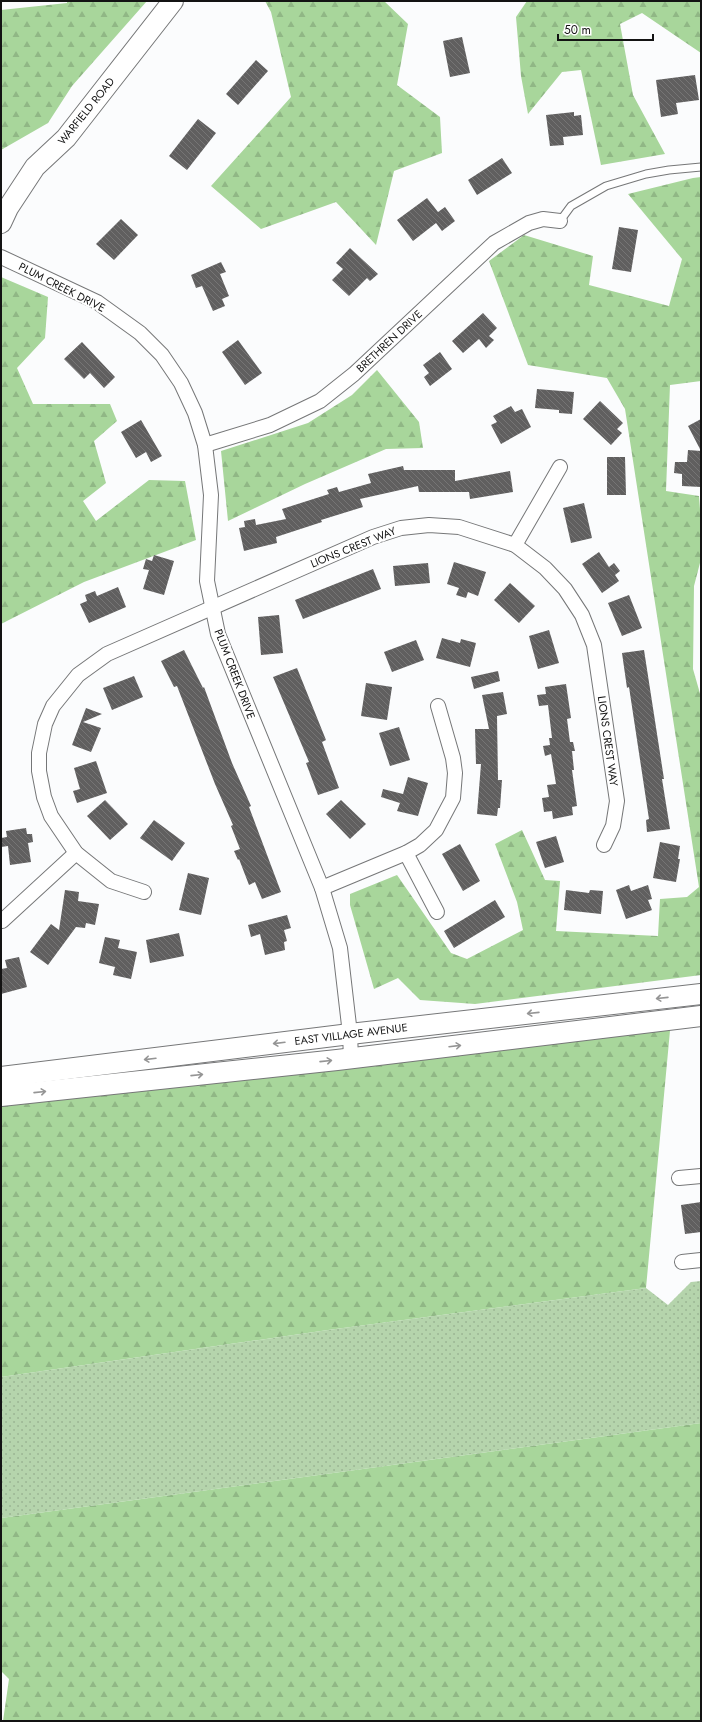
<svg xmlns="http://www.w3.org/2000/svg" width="702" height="1722" font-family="Jost,sans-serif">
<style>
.grass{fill:url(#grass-dots)}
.forest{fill:url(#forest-firs)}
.building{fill:url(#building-back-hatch)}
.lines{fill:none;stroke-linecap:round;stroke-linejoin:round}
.lane-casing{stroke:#767778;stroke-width:9}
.street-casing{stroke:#767778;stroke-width:16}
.secondary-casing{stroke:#767778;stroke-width:22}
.lane{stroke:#fff;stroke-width:7}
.street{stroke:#fff;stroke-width:14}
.secondary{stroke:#fff;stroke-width:20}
.oneway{stroke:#959595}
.labels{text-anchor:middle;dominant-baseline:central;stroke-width:4;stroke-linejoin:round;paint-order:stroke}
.street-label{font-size:11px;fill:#131313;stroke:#fff}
</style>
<defs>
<pattern id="grass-dots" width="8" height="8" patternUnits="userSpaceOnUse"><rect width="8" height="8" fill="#b5d4ac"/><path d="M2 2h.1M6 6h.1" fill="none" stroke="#9bb593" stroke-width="1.8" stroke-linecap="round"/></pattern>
<pattern id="forest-firs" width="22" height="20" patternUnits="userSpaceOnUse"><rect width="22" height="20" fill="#a8d69b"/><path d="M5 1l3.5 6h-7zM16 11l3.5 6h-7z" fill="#90b785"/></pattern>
<pattern id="building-back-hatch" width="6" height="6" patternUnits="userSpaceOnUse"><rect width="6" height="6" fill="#605f5f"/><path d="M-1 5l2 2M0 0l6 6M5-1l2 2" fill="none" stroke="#767575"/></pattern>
</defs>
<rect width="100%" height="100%" fill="#fbfcfd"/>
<path class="grass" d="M701,1281V1423L1,1518V1377L328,1330L646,1288L668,1305L691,1282Z"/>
<g class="forest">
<path d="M67,1H147L72,86L48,123L1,150V10L67,3Z"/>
<path d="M265,1H384L408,24L397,85L440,117L442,153L394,171L376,245L336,202L261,229L211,186L291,97L271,12Z"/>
<path d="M527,1H701V53L642,13L620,24L633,95L665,154L601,165L581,70L562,72L528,114L521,76L516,17Z"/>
<path d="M701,177V381L670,385L666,491L699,496L701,522V559L694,586L693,669L701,697V975L475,1004L420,1000L398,978L374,989L350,905V894L397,875L451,953L467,959L523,930L517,902L495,844L522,830L545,880L560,881L556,931L658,936L660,899L687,897L699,887L625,409L607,378L528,365L489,261L524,235L593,256L589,285L669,306L682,259L628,194L693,178Z"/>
<path d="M1,277L48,297L45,338L17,368L33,404H110L117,421L94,441L106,483L83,501L96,521L149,480L185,481L196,540L84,582L1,624Z"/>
<path d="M377,370L419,422L423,448L386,449L305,484L228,521L221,451L308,423L352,395Z"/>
<path d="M671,1020L646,1288L328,1330L1,1377V1096Z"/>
<path d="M701,1423V1721H3L9,1679L1,1671V1518Z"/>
</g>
<g class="building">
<path d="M462,37L470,73L450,77L443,41Z"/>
<path d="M256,60L268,71L238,105L226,94Z"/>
<path d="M695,75L699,100L676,103L678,114L661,117L656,80Z"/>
<path d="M574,112V116L581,115L583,135L563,137L564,145L550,146L546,115Z"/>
<path d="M198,119L216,133L187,170L169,156Z"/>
<path d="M502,158L512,173L477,195L468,180Z"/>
<path d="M427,198L438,212L445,207L455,221L442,231L436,223L413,241L397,220Z"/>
<path d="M121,219L138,235L114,260L96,244Z"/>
<path d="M619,227L638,230L631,272L612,269Z"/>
<path d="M350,248L378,274L370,281L367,278L349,296L332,280L343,269L336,263Z"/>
<path d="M221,262L226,272L220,274L229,296L222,299L225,306L213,311L202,286L196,288L191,275Z"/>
<path d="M483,313L497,328L489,336L494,340L486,348L479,339L463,353L452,341Z"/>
<path d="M238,340L262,373L245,385L222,352Z"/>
<path d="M82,342L115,377L104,388L90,373L84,379L64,359Z"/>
<path d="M440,352L452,369L430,386L424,377L429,373L423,365Z"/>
<path d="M537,389L574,392L572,414L559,413V410L535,408Z"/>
<path d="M600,401L623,423L617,429L622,433L611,445L583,419Z"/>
<path d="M511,406L515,412L522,409L531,427L501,444L491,425L497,422L493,416Z"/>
<path d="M701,419V487L682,486V474L674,473L675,462H687L688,450L701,451L688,426Z"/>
<path d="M141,420L162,456L151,462L146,452L136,458L121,432Z"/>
<path d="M607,457H625L626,495H607Z"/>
<path d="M403,466L404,470H455V481L510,471L513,492L470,499L469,492H419L418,486L360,499L363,507L321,520L322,522L276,537L277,543L244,551L239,528L245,527L244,521L255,519L256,525L286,519L282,509L329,494L327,490L337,487L339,492L371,483L368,474Z"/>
<path d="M584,503L592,538L571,543L563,508Z"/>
<path d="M599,552L609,567L614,563L620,571L615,575L619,581L602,593L582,564Z"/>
<path d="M154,555L174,561L164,595L143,589L149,570L143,569L146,559L152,561Z"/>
<path d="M454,562L486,572L478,596L468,592L466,598L456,595L459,588L447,584Z"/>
<path d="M428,563L430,583L395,586L393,566Z"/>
<path d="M373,569L381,589L303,619L295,600Z"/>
<path d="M510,583L535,606L519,623L494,600Z"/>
<path d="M118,587L126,607L89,623L80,604L87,601L85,595L95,591L97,596Z"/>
<path d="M629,595L642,628L622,636L608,603Z"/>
<path d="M279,615L283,653L261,655L258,617Z"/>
<path d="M549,630L559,663L538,669L529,636Z"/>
<path d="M442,638L460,643L461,639L476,643L470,667L436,658Z"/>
<path d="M416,640L424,660L392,672L384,652Z"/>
<path d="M184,650L203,688L204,687L232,763L251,806L249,807L281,892L262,899L255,882L249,885L239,859L238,860L234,851L240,849L231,826L233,825L215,784L177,686L174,687L161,661Z"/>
<path d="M644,650L664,779H662L670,829L647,832L646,820L649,819L629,687L627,688L622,653Z"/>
<path d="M297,668L326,740L322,742L339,788L318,795L306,763L309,762L273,677Z"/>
<path d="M498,671L500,681L474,689L471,677Z"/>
<path d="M134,676L143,697L112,710L103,688Z"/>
<path d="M366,683L392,687L387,720L361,716Z"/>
<path d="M566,684L571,718L567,719L570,742H573L575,751H572L574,770H572L577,806L572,807L573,815L553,819L552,811L544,812L542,798L549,797L547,785L556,784L551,754L545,756L543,746L550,745L549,738H552L548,705L539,706L537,695L546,694L545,687Z"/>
<path d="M503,692L507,714L497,716L498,780H502L500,808H498L497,816L477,814L481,764H476L475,729H489L482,695Z"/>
<path d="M86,708L102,714L83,722L101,728L91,752L72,745Z"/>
<path d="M399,727L410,760L390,766L379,733Z"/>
<path d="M96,761L107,793L77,803L73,791L80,789L74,768Z"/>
<path d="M408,777L428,783L418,816L397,811L400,803L381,797L383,789L403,794Z"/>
<path d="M105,800L128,824L110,840L87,816Z"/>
<path d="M341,800L366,824L350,839L326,814Z"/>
<path d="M154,820L185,843L172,861L140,838Z"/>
<path d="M26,828L27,834H32L33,842L28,843L31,862L10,865L8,846L1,847V838L7,837L6,831Z"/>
<path d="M556,836L564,862L545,868L536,842Z"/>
<path d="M660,842L680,846L678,859H680L676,882L653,878Z"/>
<path d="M460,844L480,881L463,891L442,854Z"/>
<path d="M188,873L209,878L201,915L179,910Z"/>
<path d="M629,885L631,891L648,885L652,899L648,900L652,910L626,919L616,890Z"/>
<path d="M65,890L79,892L78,901L99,904L95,925L86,923L85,928L76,927L48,965L30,952L51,924L59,930Z"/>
<path d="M566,890L589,893L590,890L603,891L601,914L564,910Z"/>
<path d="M495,900L505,917L454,948L444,931Z"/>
<path d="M287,915L291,928L284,930L287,941L284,942L285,950L265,955L260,934L251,937L248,925Z"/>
<path d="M179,933L184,956L150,963L146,940Z"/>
<path d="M105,937L120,940L118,948L137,952L131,979L113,975L115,967L99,963Z"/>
<path d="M19,957L27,987L1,994V969L7,968L5,960Z"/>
<path d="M701,1202V1232L685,1234L681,1205Z"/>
</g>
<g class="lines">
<g class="lane-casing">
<path id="lane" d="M560,221L571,206L606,186L646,174L669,170L701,167"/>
</g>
<g class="street-casing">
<g id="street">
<path d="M1,257L97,302L140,333L162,355L181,383L195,413L205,445L211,495L207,581L218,634L322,888L340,948L350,1034L351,1058"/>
<path d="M205,445L270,425L320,401L354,374L494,243L529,223L543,219L560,221"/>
<path d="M515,545L560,467"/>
<path d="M406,853L437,912"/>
<path d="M322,888L406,853L420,845L436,830L453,798L455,773L453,758L438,706"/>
<path d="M144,892L111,881L76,853L51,816L44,797L39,771V753L45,724L53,706L78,675L107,654L373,537L401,528L429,525L459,527L515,545L545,568L565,589L582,615L594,645L617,801L613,826L604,845"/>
<path d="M2,921L76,853"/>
<path d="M679,1178L701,1176"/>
<path d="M682,1262L701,1260"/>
</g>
</g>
<g class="secondary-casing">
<g id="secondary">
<path d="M1,223L8,208L35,167L66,138L173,1"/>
<path d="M1,1077L350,1034L701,994"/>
<path d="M1,1096L337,1060L701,1016"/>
</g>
</g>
<use href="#lane" class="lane"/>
<use href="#street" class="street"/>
<use href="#secondary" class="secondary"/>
</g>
<defs><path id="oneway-shaft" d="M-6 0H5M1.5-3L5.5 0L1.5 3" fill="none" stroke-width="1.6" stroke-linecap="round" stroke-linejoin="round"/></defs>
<g class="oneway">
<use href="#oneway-shaft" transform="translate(662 998) rotate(174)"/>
<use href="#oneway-shaft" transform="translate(533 1013) rotate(174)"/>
<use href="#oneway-shaft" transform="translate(279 1043) rotate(173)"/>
<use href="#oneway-shaft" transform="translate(455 1046) rotate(-7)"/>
<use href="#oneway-shaft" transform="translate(150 1059) rotate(173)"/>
<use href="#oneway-shaft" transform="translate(326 1061) rotate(-6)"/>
<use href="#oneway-shaft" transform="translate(197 1075) rotate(-6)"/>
<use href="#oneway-shaft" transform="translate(40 1092) rotate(-6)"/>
</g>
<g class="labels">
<g class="street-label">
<text transform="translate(86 111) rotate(-51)">WARFIELD ROAD</text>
<text transform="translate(62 287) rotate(27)">PLUM CREEK DRIVE</text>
<text transform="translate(389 341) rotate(-43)">BRETHREN DRIVE</text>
<text transform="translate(353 547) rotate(-22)">LIONS CREST WAY</text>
<text transform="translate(235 674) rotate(69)">PLUM CREEK DRIVE</text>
<text transform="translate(608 741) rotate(82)">LIONS CREST WAY</text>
<text transform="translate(351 1034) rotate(-7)">EAST VILLAGE AVENUE</text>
</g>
</g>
<rect width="702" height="1722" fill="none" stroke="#131313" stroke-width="4"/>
<path d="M558 34v6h95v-6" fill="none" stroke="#131313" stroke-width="2"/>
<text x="564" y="34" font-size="12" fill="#131313" stroke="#ffffff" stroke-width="3" paint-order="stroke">50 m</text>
</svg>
